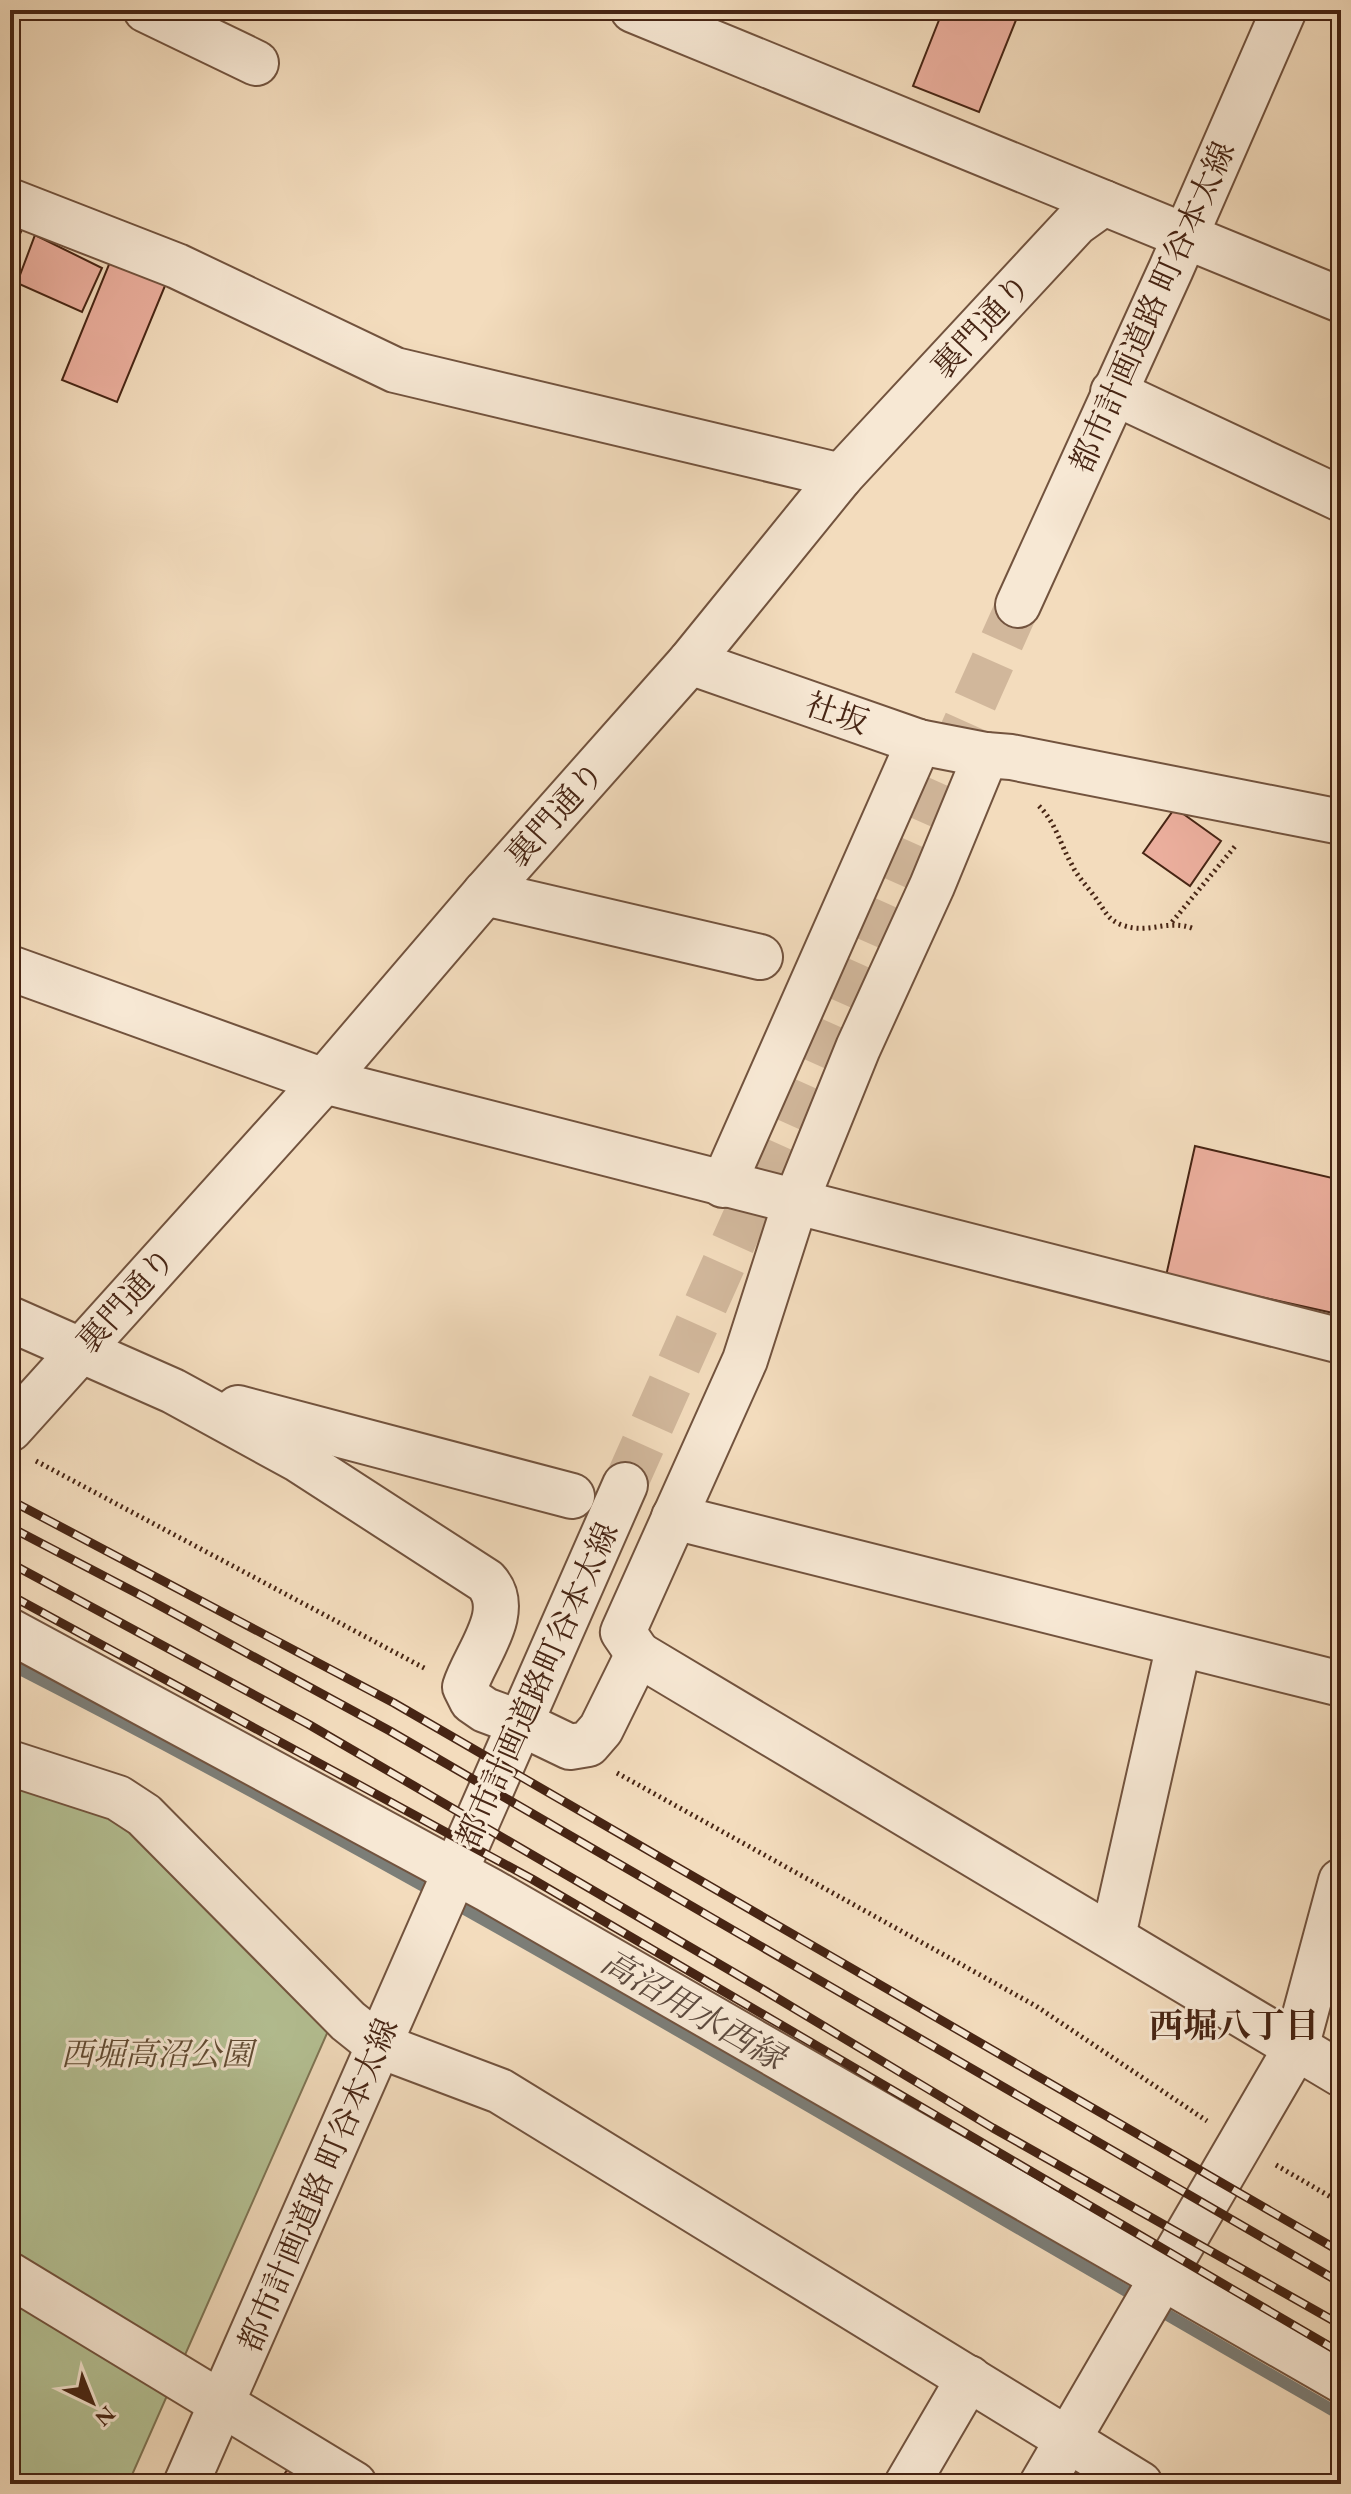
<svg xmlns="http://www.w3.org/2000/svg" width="1351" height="2494" font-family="'EB Garamond','Noto Serif JP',serif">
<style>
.park{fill:#b5c295;stroke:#7e7454;stroke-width:2}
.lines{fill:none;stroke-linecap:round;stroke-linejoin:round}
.stream{stroke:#7c7e78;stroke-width:12}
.building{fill:#ecaf9e;stroke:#472514;stroke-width:2}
.minor-tunnel{stroke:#d1b79b;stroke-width:44;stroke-dasharray:44 22;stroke-linecap:butt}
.minor-casing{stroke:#72533e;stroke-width:48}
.path{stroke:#472514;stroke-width:5;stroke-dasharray:2 4;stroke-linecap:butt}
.minor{stroke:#f7e8d4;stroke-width:44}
.rail-casing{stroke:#472514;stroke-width:9}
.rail{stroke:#f7e8d4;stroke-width:6;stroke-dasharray:18;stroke-linecap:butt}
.labels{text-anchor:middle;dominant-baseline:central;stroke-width:6;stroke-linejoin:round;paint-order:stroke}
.street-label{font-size:32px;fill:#472514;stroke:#f7e8d4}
.park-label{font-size:32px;font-style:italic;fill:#624c34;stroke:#f7e8d4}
.water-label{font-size:34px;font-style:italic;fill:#5d4a3e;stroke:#f7e8d4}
.neighbourhood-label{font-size:34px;font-weight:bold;fill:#472514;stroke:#f7e8d4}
</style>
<rect width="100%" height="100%" fill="#f3dcbd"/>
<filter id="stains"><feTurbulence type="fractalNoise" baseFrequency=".0025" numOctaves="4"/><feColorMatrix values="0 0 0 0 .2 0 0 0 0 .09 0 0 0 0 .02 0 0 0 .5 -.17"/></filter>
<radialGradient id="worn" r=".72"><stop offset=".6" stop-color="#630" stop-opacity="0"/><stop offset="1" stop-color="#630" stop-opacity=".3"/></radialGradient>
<path class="park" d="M10,1783L113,1812L332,2022L128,2484H10Z"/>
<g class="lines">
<path class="stream" d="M10,1664C464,1896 899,2162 1341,2415"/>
</g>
<g class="building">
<path d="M943,10H1020L979,112L913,86Z"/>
<path d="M10,221L23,227L10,257Z"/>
<path d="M35,235L102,268L82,312L17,283Z"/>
<path d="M112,257L167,281L117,402L62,380Z"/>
<path d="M1175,808L1221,841L1190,886L1143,853Z"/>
<path d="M1195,1146L1341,1180V1279L1333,1313L1166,1276Z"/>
<path d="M287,2470L311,2484H278Z"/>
</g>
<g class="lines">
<path class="minor-tunnel" d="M625,1485L1018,605"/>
<g class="minor-casing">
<g id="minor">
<path d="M146,10L256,63"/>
<path d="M633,10L1341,300"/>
<path d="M10,201L177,266L395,370L841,476"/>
<path d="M1113,392L1341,499"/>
<path d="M1018,605L1171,269L1284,10"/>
<path d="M690,662L919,742L986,755L1011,757L1341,822"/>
<path d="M485,893L760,957"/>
<path d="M10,968L324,1081L1341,1341"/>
<path d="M723,1185L919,742"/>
<path d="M10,1319L173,1391L299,1460L486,1581C514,1611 475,1655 465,1687L472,1701L485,1710L520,1723L570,1747L588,1744L601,1729L638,1654L1341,2074"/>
<path d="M238,1408L572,1496"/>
<path d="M10,1429L324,1081L485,893L690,662L841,476L1076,223L1104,203"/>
<path d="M674,1517L1341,1684"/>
<path d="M10,1631L489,1890L1341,2380"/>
<path d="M638,1654L623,1632L745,1360L796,1201L858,1048L932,886L986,755"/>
<path d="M10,1763L118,1798L144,1815L348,2021L378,2045L500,2091L1140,2484"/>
<path d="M1113,1936L1179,1644"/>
<path d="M10,2275L354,2484"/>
<path d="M186,2484L625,1485"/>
<path d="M907,2484L969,2378"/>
<path d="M1042,2484L1296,2048L1341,1881"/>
</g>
</g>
<g class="path">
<path d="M1039,806C1056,823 1060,844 1072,865C1078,878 1089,888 1097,900C1105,911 1108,920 1122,925C1149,935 1168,918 1194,929"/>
<path d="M1172,922L1237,844"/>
<path d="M36,1461L426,1669"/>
<path d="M617,1773L1036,2006L1207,2121"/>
<path d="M1276,2165L1341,2203"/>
</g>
<use href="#minor" class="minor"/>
<g class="rail-casing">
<g id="rail">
<path d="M10,1500L394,1703L1341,2252"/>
<path d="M10,1527L144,1597L390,1731L1341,2283"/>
<path d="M10,1563L308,1724L767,1992L993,2128L1341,2325"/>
<path d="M10,1595L532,1879L1341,2353"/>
</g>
</g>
<use href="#rail" class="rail"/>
</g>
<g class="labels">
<g class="street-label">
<text transform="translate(1152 307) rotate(-66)">都市計画道路 町谷本太線</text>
<text transform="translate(981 326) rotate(-47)">裏門通り</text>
<text transform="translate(837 713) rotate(19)">社坂</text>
<text transform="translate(555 814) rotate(-48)">裏門通り</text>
<text transform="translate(126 1300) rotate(-48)">裏門通り</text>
<text transform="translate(537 1685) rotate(-66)">都市計画道路町谷本太線</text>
<text transform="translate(318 2185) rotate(-67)">都市計画道路 町谷本太線</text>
</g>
<g class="park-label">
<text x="157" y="2054">西堀高沼公園</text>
</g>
<g class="water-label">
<text transform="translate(693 2009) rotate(30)">高沼用水西縁</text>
</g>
<g class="neighbourhood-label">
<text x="1234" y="2025">西堀八丁目</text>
</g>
</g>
<rect width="1351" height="2494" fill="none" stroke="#f3dcbd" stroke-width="40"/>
<rect x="12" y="12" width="1327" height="2470" fill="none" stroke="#472514" stroke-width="4"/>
<rect x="20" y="20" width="1311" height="2454" fill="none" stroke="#472514" stroke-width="2"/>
<g transform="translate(92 2402) rotate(137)" stroke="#f7e8d4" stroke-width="6" paint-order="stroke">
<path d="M0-6L14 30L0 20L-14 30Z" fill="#472514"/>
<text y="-12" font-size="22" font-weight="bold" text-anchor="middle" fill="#472514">N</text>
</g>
<rect width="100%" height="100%" filter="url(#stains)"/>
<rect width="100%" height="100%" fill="url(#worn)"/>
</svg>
